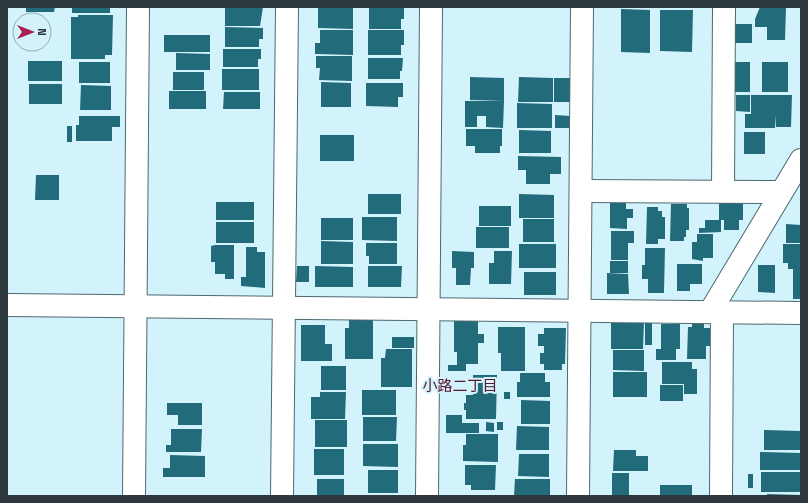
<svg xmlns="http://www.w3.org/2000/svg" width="808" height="503" font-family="'Space Grotesk','Noto Sans JP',sans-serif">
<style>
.building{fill:#226b7b}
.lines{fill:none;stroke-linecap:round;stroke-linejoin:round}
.street-casing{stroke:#4d6971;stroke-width:24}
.street{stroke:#fff;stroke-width:22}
.labels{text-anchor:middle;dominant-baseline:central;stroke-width:4;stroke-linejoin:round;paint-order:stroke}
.neighbourhood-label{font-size:15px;fill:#5a162c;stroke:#d3f3fc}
</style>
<rect width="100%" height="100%" fill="#d3f3fc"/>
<g class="building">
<path d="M26,7H55L54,12H26Z"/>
<rect x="72" y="7" width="38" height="6"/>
<path d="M225,7H263L260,26H225Z"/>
<path d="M318,7H353V29L318,28Z"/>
<path d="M369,7H404V19H401V29H369Z"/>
<path d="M760,7L786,8L785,40H767V27H755V19Z"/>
<path d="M621,9L650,10V53L621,52Z"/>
<path d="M660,10H693L692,52L660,51Z"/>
<path d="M78,15H113L112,55H105V59H71V17H78Z"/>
<path d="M735,24H752V43H734Z"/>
<path d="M225,27L263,28V39H259V47H225Z"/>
<path d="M320,30H353V55L315,54V43H320Z"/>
<path d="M368,30H404V45H401V55H368Z"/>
<rect x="164" y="35" width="46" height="17"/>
<path d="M223,49H261V59H258V67H223Z"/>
<path d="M176,53L210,54V70H176Z"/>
<path d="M316,56H352V81L319,80L320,68H316Z"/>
<path d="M368,58H403L402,71H400V79H368Z"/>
<rect x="28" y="61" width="34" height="20"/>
<rect x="79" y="62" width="31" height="21"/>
<rect x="734" y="62" width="16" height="30"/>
<rect x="762" y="62" width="26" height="30"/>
<rect x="222" y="69" width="37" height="21"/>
<rect x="173" y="72" width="31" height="18"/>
<path d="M470,77L504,78V101L470,100Z"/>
<path d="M519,77L553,78V102H518Z"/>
<rect x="554" y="78" width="17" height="24"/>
<path d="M321,82L351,83V107H321Z"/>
<path d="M366,83H403V97H398V107L366,106Z"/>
<rect x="29" y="84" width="33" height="20"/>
<path d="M81,85L111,86V110H80Z"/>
<rect x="169" y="91" width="37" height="18"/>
<path d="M224,92H260V109H223Z"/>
<path d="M736,95H750V112L736,111Z"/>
<path d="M751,95H792L791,127H776V115L775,128H745V114H751Z"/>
<path d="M465,101H504L503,128L486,127V116H477V127H465Z"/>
<path d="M517,103L552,104V128H517Z"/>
<path d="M555,115L571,116L570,128H555Z"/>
<path d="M79,116H120V127H112V141H76V125H79Z"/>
<rect x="67" y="126" width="5" height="16"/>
<path d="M466,129H502V146H500V153H475V146H466Z"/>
<path d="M519,130L551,131V153H519Z"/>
<rect x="744" y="132" width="21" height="22"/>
<rect x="320" y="135" width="34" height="26"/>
<path d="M518,156L561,157V174H550V184H526V170H518Z"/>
<path d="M36,175H59V200H35Z"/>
<rect x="368" y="194" width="33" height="20"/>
<path d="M519,194L554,195V218H519Z"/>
<path d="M610,201H626V209H633V218H627V229L610,228Z"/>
<rect x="216" y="202" width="38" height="18"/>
<path d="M719,202H743V220H739V230H724V220H721V232L699,233V228H705V220H719Z"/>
<path d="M671,204H687V208H689V230H686V237H684V241H670Z"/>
<rect x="479" y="206" width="32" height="20"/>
<path d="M647,207H658V211H662V217H665V239H658V244H646Z"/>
<path d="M362,217H397V241L362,240Z"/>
<rect x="321" y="218" width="32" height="22"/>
<rect x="523" y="219" width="31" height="23"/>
<rect x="216" y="222" width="38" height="21"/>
<path d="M786,224L801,225V243H786Z"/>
<rect x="476" y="227" width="33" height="21"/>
<path d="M611,231H634V243H628V260H611Z"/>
<path d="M697,234H713V258H703V261L692,259V242H697Z"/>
<path d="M321,241L353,242V264H321Z"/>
<path d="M366,243H397V264H369V256H366Z"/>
<rect x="519" y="244" width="37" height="24"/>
<path d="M783,244H801V299H793V269H788V263H783Z"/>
<path d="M215,245H234V279H225V274H215V262H211V246Z"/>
<path d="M246,247H257V252H265V288L241,286V277H246Z"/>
<path d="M645,248H665L664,293H648V279H642V265H645Z"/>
<path d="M452,251L474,252V268H471L470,285H456V268H452Z"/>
<path d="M494,251H512L511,284H489V263H494Z"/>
<rect x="610" y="261" width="18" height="12"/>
<path d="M677,264H702V284H690V291H677Z"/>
<path d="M758,265H775V293L758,292Z"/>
<path d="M297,266H309V282H296Z"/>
<path d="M315,266L353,267V287H315Z"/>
<path d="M368,266H402L401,287H368Z"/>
<rect x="524" y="272" width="32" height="23"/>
<path d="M607,273L628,274L629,294H607Z"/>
<path d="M349,320H373V359H345V328H349Z"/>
<path d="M454,320H478V334H484V343H478V364H466V371H448V365H457V352H454Z"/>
<path d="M611,322H644L643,349H611Z"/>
<rect x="645" y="323" width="7" height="22"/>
<path d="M692,323H704V328H711V346H706V359H687L688,327H692Z"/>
<path d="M661,324H680V349H676V360H656V349H661Z"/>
<path d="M301,325H325V344H332V361H301Z"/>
<path d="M498,327H525V371H501V353H498Z"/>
<path d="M544,328H566L565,364H562V370H544V364H540V353H544V346H538V334H544Z"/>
<rect x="392" y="337" width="22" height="11"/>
<path d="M386,349H412V387H381V358H385Z"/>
<path d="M613,350H644V371L613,370Z"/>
<path d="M662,362H692V369H697V394H684V384H662Z"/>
<rect x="321" y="366" width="25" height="24"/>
<rect x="613" y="372" width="34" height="25"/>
<path d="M520,373H545V382H550V397H517V382H520Z"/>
<path d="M473,375H497L496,419H466V410H464V403H466V395H473Z"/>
<rect x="660" y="385" width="23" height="16"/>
<rect x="362" y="390" width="34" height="25"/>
<path d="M320,392H346L345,419H311V397H320Z"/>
<rect x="504" y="392" width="6" height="7"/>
<path d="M521,400L550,401V424H521Z"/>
<path d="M167,403H202V425H178V415H167Z"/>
<path d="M446,415H462V423H479V433H446Z"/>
<path d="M363,417H397L396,441H363Z"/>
<rect x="315" y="420" width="32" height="27"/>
<path d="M486,422L494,423V432L486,431Z"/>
<rect x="497" y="422" width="6" height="8"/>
<path d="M517,426L549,427V450H516Z"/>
<path d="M171,429H202L201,452H166V445H171Z"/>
<path d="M764,430L801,431V450H764Z"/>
<path d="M466,434H498V462L463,461V445H466Z"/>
<path d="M363,444H398V467L363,466Z"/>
<rect x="314" y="449" width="30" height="26"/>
<path d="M614,450H636V456H648V471H613Z"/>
<path d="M760,452L801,453V470H760Z"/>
<path d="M519,454H549V477L518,476Z"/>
<path d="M170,455L205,456V477H163V468H170Z"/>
<path d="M465,465H496L495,490H471V485H465Z"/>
<rect x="368" y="470" width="30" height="23"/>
<rect x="761" y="472" width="40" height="20"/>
<rect x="612" y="473" width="17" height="22"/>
<rect x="748" y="474" width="5" height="14"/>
<rect x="317" y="479" width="27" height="17"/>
<path d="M515,479H550V496H514Z"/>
<rect x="660" y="485" width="32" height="11"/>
<path d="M767,494L801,495V496H767Z"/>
</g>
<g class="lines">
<g class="street-casing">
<g id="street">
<path d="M581,191L781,192"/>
<path d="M723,191L724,7"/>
<path d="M7,305L801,313"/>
<path d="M710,312L801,160"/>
<path d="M134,496L138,7"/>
<path d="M282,496L287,7"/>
<path d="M427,496L431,7"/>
<path d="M578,496L582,7"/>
<path d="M721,496L722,312"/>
</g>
</g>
<use href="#street" class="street"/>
</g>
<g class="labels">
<g class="neighbourhood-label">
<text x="460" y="385">小路二丁目</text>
</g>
</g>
<rect width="808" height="503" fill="none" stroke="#2c383c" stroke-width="16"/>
<g transform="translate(32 32) rotate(90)"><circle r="19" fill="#d3f3fc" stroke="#90a8af"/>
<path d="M0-3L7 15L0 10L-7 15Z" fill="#ad1d53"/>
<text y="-6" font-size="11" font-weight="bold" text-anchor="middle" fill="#2c383c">N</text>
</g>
</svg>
